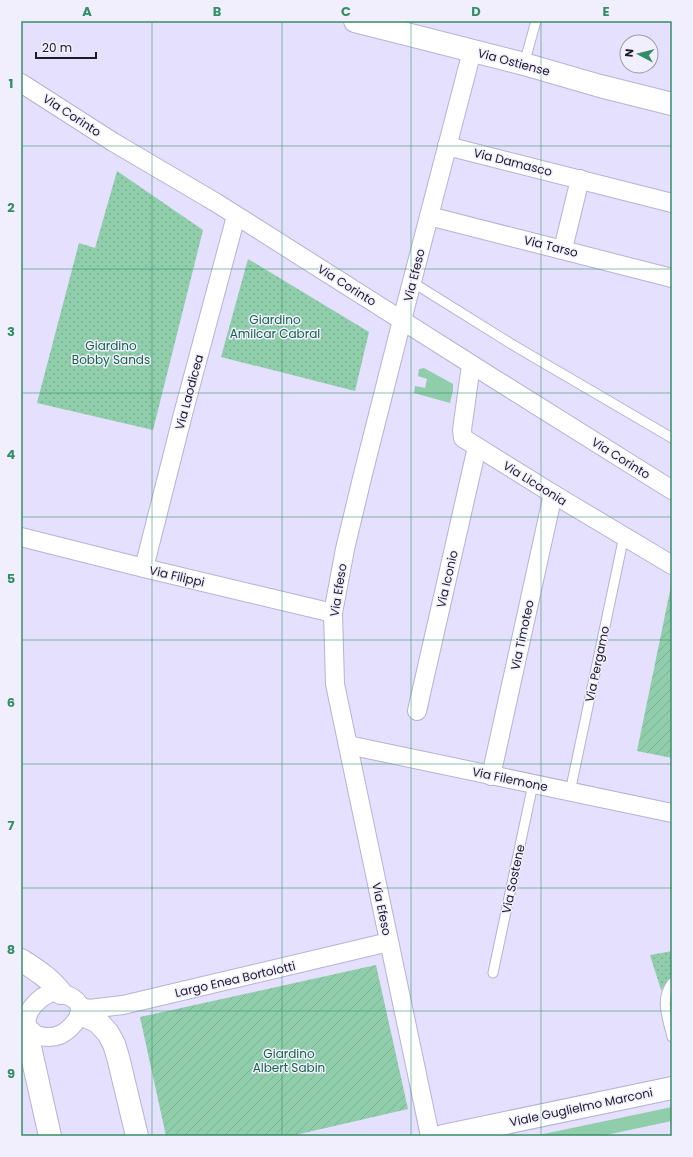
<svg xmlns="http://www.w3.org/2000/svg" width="693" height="1157" font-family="Poppins,sans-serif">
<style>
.grass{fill:#90cdab}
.park{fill:url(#park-dots)}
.garden{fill:url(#garden-furrows)}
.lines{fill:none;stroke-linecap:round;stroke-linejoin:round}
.service-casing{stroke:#b7b2d5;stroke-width:11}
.minor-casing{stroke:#b7b2d5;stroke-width:20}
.tertiary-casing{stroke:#b7b2d5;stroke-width:24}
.secondary-casing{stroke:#b7b2d5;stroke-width:24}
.primary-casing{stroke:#b7b2d5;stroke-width:24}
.service{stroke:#fff;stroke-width:9}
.minor{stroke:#fff;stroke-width:18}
.tertiary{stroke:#fff;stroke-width:22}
.secondary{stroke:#fff;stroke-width:22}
.primary{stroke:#fff;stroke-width:22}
.grid{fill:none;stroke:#348e64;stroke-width:1;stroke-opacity:0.55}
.labels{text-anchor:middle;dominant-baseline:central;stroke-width:3;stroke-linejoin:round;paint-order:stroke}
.street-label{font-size:12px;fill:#1d1b28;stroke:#f1effe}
.park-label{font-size:12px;fill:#156643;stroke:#f1effe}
.neatline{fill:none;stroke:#348e64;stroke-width:1.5}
.grid-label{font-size:13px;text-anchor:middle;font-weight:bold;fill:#348e64}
</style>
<defs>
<pattern id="park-dots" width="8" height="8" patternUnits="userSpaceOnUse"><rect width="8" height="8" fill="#90cdab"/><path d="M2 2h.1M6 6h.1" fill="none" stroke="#7caf93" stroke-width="1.8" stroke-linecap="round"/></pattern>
<pattern id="garden-furrows" width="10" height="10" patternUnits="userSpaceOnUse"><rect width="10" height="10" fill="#90cdab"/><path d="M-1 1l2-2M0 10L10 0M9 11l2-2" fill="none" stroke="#7caf93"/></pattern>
</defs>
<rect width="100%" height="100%" fill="#e4e0fd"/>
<g class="grass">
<path d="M424,368L453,384V390L450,403L414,393L415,386L425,388L427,379L418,376L419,369Z"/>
<path d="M672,1107V1121L601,1136H534Z"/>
</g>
<g class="park">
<path d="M117,171L203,230L153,430L37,403L79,243L95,248Z"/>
<path d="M248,259L369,332L355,391L221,357Z"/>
<path d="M672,951V976L661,990L650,955Z"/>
</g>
<g class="garden">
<path d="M671,586H672V758L637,751Z"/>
<path d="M376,965L408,1109L291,1136H166L140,1017Z"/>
</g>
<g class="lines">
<g class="service-casing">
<g id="service">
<path d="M524,64L536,21"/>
<path d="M412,282L513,345L672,438"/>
<path d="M570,792L624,536"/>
<path d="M493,973L533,784"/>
<path d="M672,983C659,999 668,1019 672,1037"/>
</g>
</g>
<g class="minor-casing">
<g id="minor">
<path d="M21,83L113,142L215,202L493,378L672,490"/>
<path d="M447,146L672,203"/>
<path d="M429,216L672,278"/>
<path d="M563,249L580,179"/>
<path d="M471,365L462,430L463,438L553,494L672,565"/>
<path d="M21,537L144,568L333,613"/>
<path d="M144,568L183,414L236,216"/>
<path d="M417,711L477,447"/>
<path d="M348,745L672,813"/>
<path d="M491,776L553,494"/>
<path d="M55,992C67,994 82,999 81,1014C68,1034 55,1043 31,1033C28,1029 26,1023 27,1018C29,1007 44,993 55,992Z"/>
<path d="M81,1007L89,1009L123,1005L389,942"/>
<path d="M430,1136L335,684L333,613L345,549L363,474L402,320L472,51"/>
</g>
</g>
<g class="tertiary-casing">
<g id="tertiary">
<path d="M21,960C35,969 51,979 61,993"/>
<path d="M81,1014L98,1022L108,1033L114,1044L118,1057L137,1136"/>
<path d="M31,1033L30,1047L50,1136"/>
</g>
</g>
<g class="secondary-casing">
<path id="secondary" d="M355,21L524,64L600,86L672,104"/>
</g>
<g class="primary-casing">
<path id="primary" d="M443,1136L672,1088"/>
</g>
<use href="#service" class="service"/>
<use href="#minor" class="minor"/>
<use href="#tertiary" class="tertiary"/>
<use href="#secondary" class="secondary"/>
<use href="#primary" class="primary"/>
</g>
<path class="grid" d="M152,21V1136M282,21V1136M411,21V1136M541,21V1136M21,146H672M21,269H672M21,393H672M21,517H672M21,640H672M21,764H672M21,888H672M21,1011H672"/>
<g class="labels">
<g class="street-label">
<text transform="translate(514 62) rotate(15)">Via Ostiense</text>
<text transform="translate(72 115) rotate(33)">Via Corinto</text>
<text transform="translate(513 162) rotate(14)">Via Damasco</text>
<text transform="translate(551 246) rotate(14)">Via Tarso</text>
<text transform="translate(414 275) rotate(-76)">Via Efeso</text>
<text transform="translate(347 285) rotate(32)">Via Corinto</text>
<text transform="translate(189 392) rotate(-75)">Via Laodicea</text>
<text transform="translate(621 458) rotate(32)">Via Corinto</text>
<text transform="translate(535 483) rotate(32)">Via Licaonia</text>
<text transform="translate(177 576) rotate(13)">Via Filippi</text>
<text transform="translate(447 579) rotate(-77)">Via Iconio</text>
<text transform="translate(338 590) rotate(-81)">Via Efeso</text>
<text transform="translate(522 635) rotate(-78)">Via Timoteo</text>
<text transform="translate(597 664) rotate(-78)">Via Pergamo</text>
<text transform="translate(510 779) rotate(12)">Via Filemone</text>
<text transform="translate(513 879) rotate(-78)">Via Sostene</text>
<text transform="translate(382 909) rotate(78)">Via Efeso</text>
<text transform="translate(235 979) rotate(-13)">Largo Enea Bortolotti</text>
<text transform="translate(581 1107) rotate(-12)">Viale Guglielmo Marconi</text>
</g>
<g class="park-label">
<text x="275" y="319">Giardino<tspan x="275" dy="14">Amilcar Cabral</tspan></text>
<text x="111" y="345">Giardino<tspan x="111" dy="14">Bobby Sands</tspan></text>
<text x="289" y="1053">Giardino<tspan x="289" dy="14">Albert Sabin</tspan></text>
</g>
</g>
<rect width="693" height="1157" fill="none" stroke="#f1effe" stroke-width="44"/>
<g transform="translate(639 54) rotate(277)"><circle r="19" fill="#f1effe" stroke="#9c9aa8"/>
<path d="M0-3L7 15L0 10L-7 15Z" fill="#348e64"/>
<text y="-6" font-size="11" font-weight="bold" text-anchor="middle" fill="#1d1b28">N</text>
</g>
<path d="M36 52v6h60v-6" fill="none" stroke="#1d1b28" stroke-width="2"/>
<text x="42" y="52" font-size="12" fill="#1d1b28" stroke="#f1effe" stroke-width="3" paint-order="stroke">20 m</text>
<rect x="22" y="22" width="649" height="1113" class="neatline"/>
<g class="grid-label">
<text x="87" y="16">A</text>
<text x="217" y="16">B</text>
<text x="346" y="16">C</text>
<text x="476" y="16">D</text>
<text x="606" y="16">E</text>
<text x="11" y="88">1</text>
<text x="11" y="212">2</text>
<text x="11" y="336">3</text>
<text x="11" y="459">4</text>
<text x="11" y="583">5</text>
<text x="11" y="707">6</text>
<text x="11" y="830">7</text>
<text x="11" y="954">8</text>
<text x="11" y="1078">9</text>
</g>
</svg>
